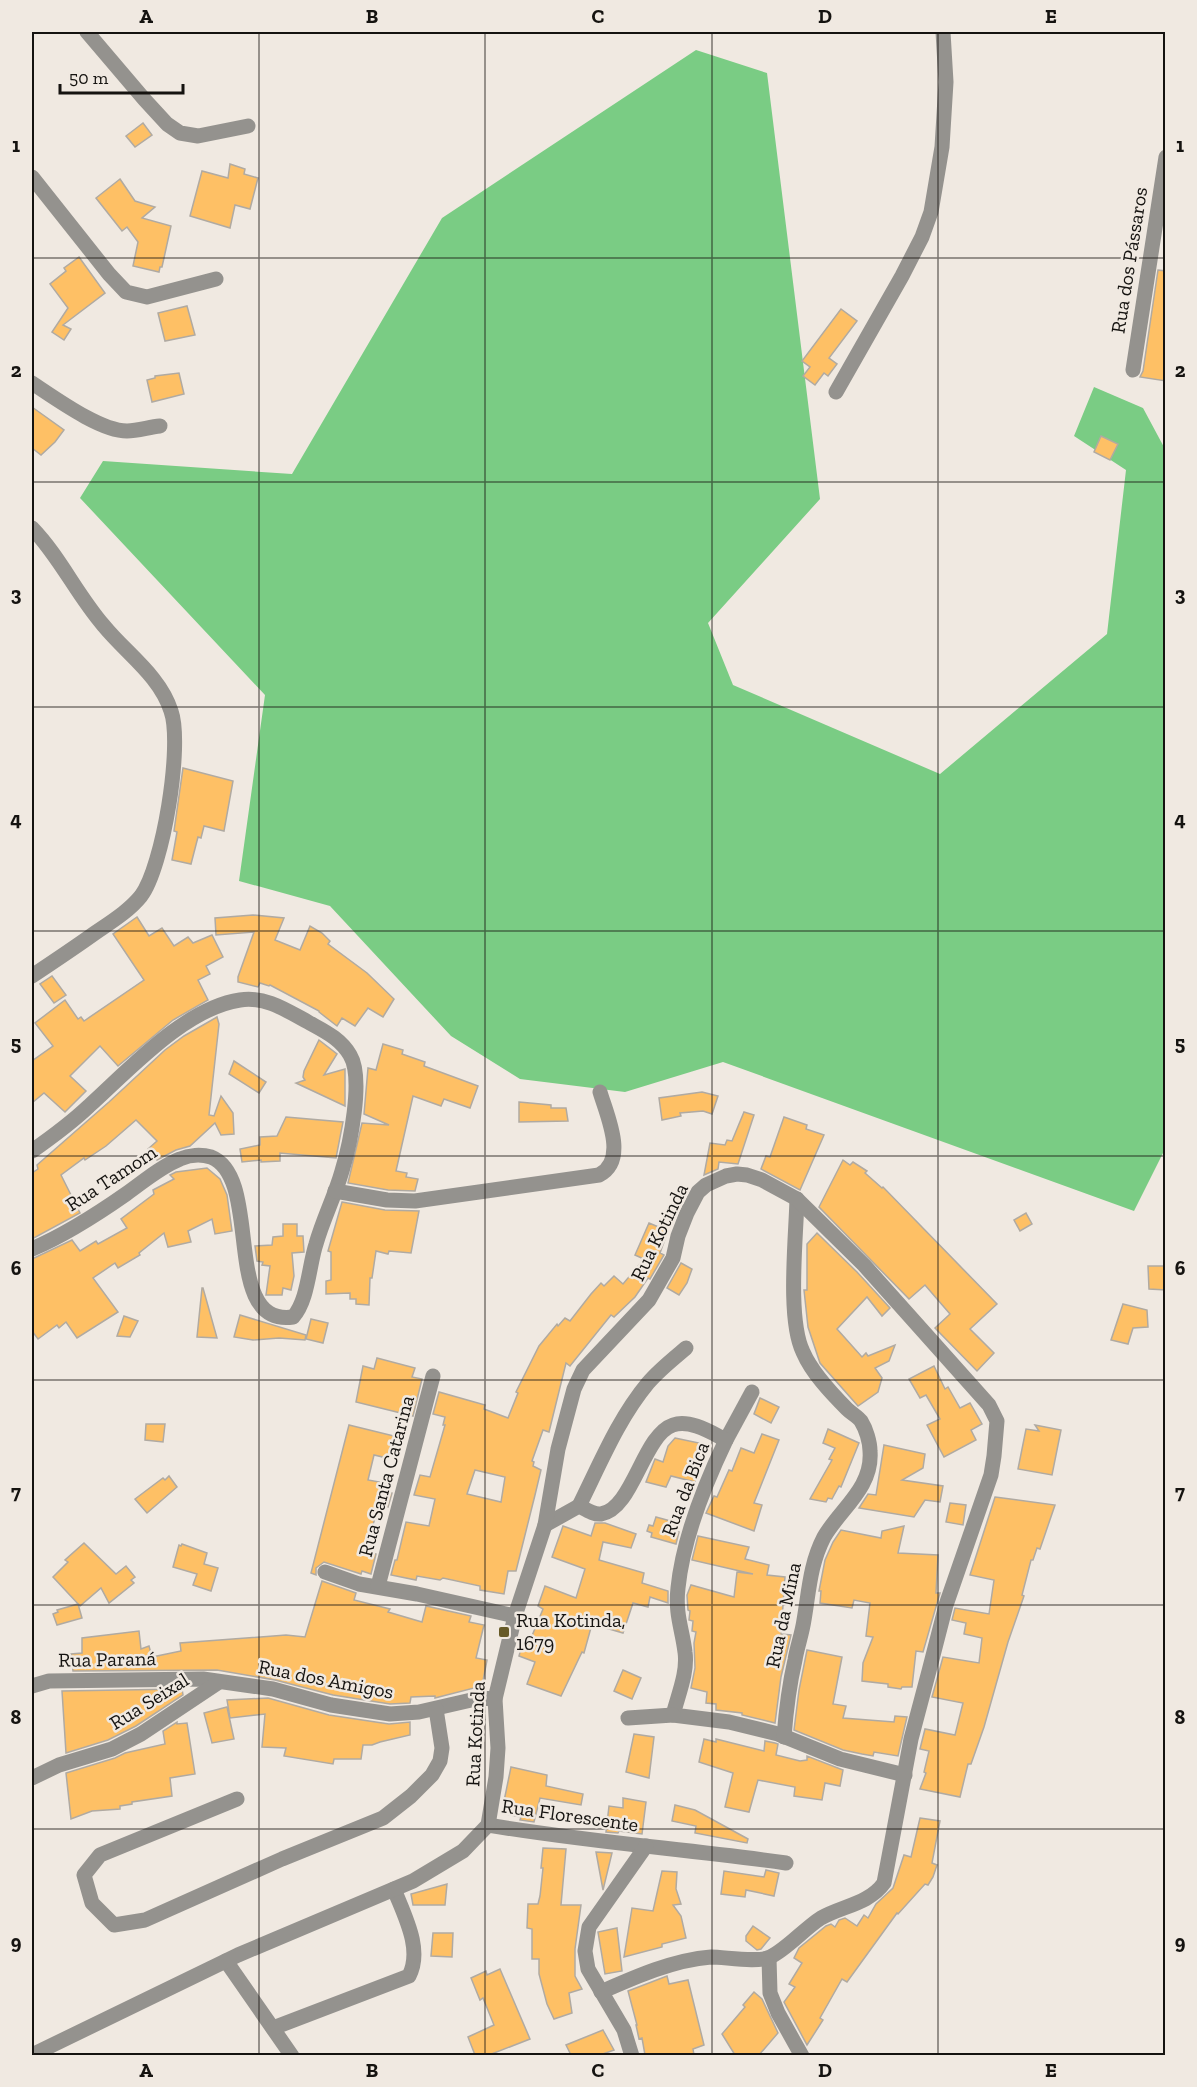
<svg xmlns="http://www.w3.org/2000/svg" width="1197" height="2087" font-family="'Zilla Slab',serif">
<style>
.forest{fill:#7acc84}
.building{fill:#fec065;stroke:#b0aaa2;stroke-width:1.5;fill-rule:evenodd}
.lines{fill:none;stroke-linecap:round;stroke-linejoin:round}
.minor{stroke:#94928e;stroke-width:15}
.grid{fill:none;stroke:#151310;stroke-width:1.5;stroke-opacity:0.55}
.poi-dot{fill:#675a27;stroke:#f0e9e1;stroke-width:2}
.labels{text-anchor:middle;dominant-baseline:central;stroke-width:5;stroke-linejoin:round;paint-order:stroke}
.street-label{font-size:20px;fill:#151310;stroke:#f0e9e1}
.poi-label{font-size:20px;fill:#151310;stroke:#f0e9e1;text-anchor:start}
.neatline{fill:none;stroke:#151310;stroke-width:2}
.grid-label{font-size:20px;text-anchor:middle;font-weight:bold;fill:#151310}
</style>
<rect width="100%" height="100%" fill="#f0e9e1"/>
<path class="forest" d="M696,50L767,73L820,499L708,623L733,685L940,774L1107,634L1126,470L1074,436L1094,387L1143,408L1165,449L1166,1147L1134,1211L723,1062L625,1092L520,1079L451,1036L330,906L239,881L265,695L80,498L103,461L292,474L442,218Z"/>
<g class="building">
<path d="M143,123L152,135L135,147L126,136Z"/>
<path d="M230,164L245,169L244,174L258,178L250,209L235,205L230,228L190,216L202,171L228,178Z"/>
<path d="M120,179L135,201L155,207L142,218L171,226L162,267H160L159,272L133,266L138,242L127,227L122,231L96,198Z"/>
<path d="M79,257L105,293L63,325L71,329L64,340L52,332L68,308L50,284L66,271L64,268Z"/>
<path d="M1158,270L1166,271V381L1140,377L1143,371Z"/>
<path d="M187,306L195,335L165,341L158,313Z"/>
<path d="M841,309L857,321L829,358L837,364L828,376L824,373L815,385L803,376L810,367L802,361Z"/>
<path d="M179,373L184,394L152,402L147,380L155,378V376Z"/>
<path d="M32,407L64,430L55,442L41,455L32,448Z"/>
<path d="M1101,436L1118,444L1110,460L1094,452Z"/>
<path d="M183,768L233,781L224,831L204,826L201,838L198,837L191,864L172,860L177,832L174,831Z"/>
<path d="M253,915L284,918L275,940L300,950L310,926L322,933L330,941L328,944L367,973L394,999L383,1017L368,1008L355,1026L342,1018L337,1026L319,1012V1011L270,985L269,986L260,983L258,987L238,982V977L254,932L216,935L215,918Z"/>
<path d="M137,917L149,936L162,928L174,946L188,937L193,943L212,935L223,957L206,966L210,974L198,980L208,1000L173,1020L118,1066L100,1046L70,1076L86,1091L65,1112L44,1093L32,1103V1061L53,1046L35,1023L65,1000L78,1019L81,1017L84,1021L144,980L113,934Z"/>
<path d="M52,976L66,995L54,1003L40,984Z"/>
<path d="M217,1017L219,1024L209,1115L214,1116L221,1096L233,1113L234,1134L221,1135L215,1123L190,1146L176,1150L157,1160L148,1149L157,1141L136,1120L106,1146L85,1160L84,1158L61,1175L80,1213L32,1239V1173L38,1169L37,1165L109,1102L165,1050L184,1036Z"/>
<path d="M319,1040L337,1054L324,1075L345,1069V1106L296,1083L305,1080L303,1077L304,1071Z"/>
<path d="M383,1044L403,1050L402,1054L425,1062L424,1066L478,1086L470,1108L444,1099L441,1106L413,1096L396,1171L407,1173L406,1177L418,1179L415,1191L388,1190L348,1183L362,1123L389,1125L364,1114L368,1068L376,1070Z"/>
<path d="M234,1061L266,1082L259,1093L229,1074Z"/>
<path d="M702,1092L718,1096L712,1114L703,1111L680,1113L681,1116L662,1120L659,1098Z"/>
<path d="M519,1102L551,1105V1108H566L568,1121L519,1122Z"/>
<path d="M744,1112L754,1115L738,1164L719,1162L718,1169L704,1175L710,1143L725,1145L727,1140L732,1141Z"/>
<path d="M286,1117L343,1122L336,1158L280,1153V1161L261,1162V1160L242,1162L240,1149L260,1145V1137L277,1136Z"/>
<path d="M784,1117L807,1125L806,1129L824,1135L800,1190L761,1169L766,1156L770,1157Z"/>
<path d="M843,1160L850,1165L853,1162L867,1171L865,1173L882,1188L883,1187L997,1304L970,1329L994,1353L977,1371L935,1328L950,1314L925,1285L909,1299L819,1207Z"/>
<path d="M207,1168L220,1179L227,1195L232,1231L215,1234L212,1219L188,1231L191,1242L168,1247L164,1233L139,1253L140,1255L118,1268L115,1263L93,1278L118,1312L77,1338L66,1322L59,1328L57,1325L38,1339L32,1331V1259L72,1240L80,1251L96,1241L98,1244L127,1228L121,1219L154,1194L153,1190L174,1179L170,1175L176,1172Z"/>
<path d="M342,1202L385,1210L419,1211L411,1253L389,1251L388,1254L376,1251L372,1278H370L369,1305L356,1304V1299H350V1293L326,1294V1281L331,1280V1252L328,1251Z"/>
<path d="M1026,1213L1032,1224L1020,1231L1014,1220Z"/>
<path d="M649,1223L668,1231L660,1253L664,1255L650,1279L648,1278L635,1297L614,1317L611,1315L570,1366L566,1363L549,1432L543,1430L532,1461L534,1462L533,1466L541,1470L535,1495L516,1571H508L504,1594L480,1590V1586L443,1578L440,1580L417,1576L416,1580L391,1575L395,1560H397L406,1522L429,1526L435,1499L414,1495L420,1475L430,1477L445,1425H443L445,1417L433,1414L439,1392L485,1405L484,1409L508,1418L518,1393L516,1392L539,1346L557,1324L558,1326L565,1318L570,1321L591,1294L601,1283L604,1286L614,1276L623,1284L644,1259L635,1255ZM475,1470L505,1477L501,1502L467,1494Z"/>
<path d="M283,1224H297V1236H303L304,1252L292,1253L294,1276L291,1290L283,1288L282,1295H266L270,1266L262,1265L263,1262L257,1261L255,1246L272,1245L273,1237L283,1236Z"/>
<path d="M817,1233L857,1272L890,1308L882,1316L867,1297L837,1329L862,1357L866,1353L868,1356L895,1345L889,1361L875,1368L882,1378L878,1392L858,1406L820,1363L808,1327L804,1290H807V1244Z"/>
<path d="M681,1263L692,1269L687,1283L679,1295L667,1288Z"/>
<path d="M1148,1266H1166V1290L1149,1289Z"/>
<path d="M202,1288H203L217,1338L197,1337Z"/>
<path d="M1123,1304L1147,1310L1148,1327L1133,1328L1128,1344L1111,1340Z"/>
<path d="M240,1315L306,1335L305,1340L279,1338L253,1340L234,1337Z"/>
<path d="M124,1316L138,1321L130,1337L117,1336Z"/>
<path d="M311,1319L328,1323L323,1343L306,1339Z"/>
<path d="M377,1358L415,1368L412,1377L422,1379L413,1416L356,1402L363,1366L374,1369Z"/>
<path d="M934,1366L945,1389L948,1387L960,1408L970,1403L982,1424L971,1430L976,1440L944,1457L927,1425L940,1419L926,1395L920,1398L909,1379Z"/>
<path d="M760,1398L779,1407L771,1423L754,1414Z"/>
<path d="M146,1424H165L163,1442L145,1440Z"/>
<path d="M349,1425L394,1436L387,1458L374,1455L368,1480L385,1483L383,1491L392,1493L388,1507L379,1505L365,1551L376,1554L371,1574L362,1571L361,1574L324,1562L316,1568V1575L311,1573Z"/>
<path d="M1035,1425L1061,1430L1052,1475L1018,1469L1026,1429L1039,1431Z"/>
<path d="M828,1429L859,1443L841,1487L839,1486L832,1499L828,1498L826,1502L810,1499L832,1460L829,1459L835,1448L823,1443Z"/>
<path d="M762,1434L779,1440L754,1503L762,1505L754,1531L706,1513L714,1496L717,1497L729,1470L732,1471L741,1448L754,1453Z"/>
<path d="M675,1438L699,1443L696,1455L703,1457L695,1482L671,1476L666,1487L646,1482L655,1459L663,1462L668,1446Z"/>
<path d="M884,1445L925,1454L923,1468L902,1480L943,1486L940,1502L925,1500L914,1517L859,1508L868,1494L876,1495Z"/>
<path d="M169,1476L177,1487L147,1513L135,1499L163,1478L165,1480Z"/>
<path d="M995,1497L1055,1505L1040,1549L1037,1548L1033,1560H1031L1022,1595L1024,1596L1008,1642L984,1727L971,1764H968L960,1797L920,1789L926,1773L924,1772L929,1751L920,1749L925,1729L955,1735L963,1703L932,1697L943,1657L979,1663L982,1638L964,1634L966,1623L952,1620L955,1608L989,1614L994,1580L970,1575Z"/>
<path d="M950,1503L966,1505L963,1525L946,1522Z"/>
<path d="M656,1517L678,1523L676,1531L679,1532L676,1544L651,1537L652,1533L647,1531L649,1525L653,1526Z"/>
<path d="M595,1523H605L636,1534L631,1548L603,1542L599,1560L644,1573L642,1583L668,1591V1603L650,1597L648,1607L633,1603L623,1633L592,1624L584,1653L582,1652L561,1696L527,1684L535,1662L519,1656L523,1641L529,1643L543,1609L538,1606L545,1586L576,1598L585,1569L552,1557L563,1526L591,1536Z"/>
<path d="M904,1526L898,1553L938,1555L936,1593H940L923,1652L916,1651L912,1687H902L901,1689L888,1687V1684L862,1681L863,1663L873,1637L866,1636L870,1603L854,1600L852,1608L820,1603L821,1591H819L825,1560L833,1542L841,1530L881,1538L882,1531Z"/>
<path d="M698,1536L749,1547L745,1559L769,1565L767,1575L785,1577L781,1634L791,1635L781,1677L775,1723L742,1715V1713L716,1710V1704L706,1703L707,1692L691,1688L695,1668L694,1643L696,1632L692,1631L693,1621L689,1620L690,1611L688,1610L687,1595L691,1585L734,1597L737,1572L753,1574L692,1560Z"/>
<path d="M84,1543L116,1574L126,1566L135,1577L131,1580L134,1583L109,1603L101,1588L80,1606L53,1577L68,1562L65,1560Z"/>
<path d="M182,1544L207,1553L204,1564L218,1568L211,1591L193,1585L197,1574L173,1567L179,1545L181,1546Z"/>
<path d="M322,1581L356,1593L354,1600L390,1609L388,1612L422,1622L426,1606L471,1616L469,1622L484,1625L476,1658L487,1660L482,1686L435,1698V1696L411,1697L410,1703L390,1704L333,1695L275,1680L217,1670L73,1671L71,1654L82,1653V1638L139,1631L141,1649L149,1646L152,1657L181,1651L180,1643L286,1635L305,1637Z"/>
<path d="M78,1604L82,1618L57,1625L53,1614L58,1612L57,1610Z"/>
<path d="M807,1650L842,1657L833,1704L846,1706L843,1718L894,1722L895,1716L907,1717L898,1756L874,1752L873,1756L862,1754L843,1750L794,1730L799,1690Z"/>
<path d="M623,1670L641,1678L632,1699L614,1691Z"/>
<path d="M182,1689L183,1695L136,1726L108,1740L66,1753L62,1691Z"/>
<path d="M268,1698L329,1715L389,1724L410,1722V1735L380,1742L372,1745H363L361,1759H334L333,1764L284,1756L286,1748L262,1747L265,1714L230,1718L227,1700Z"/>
<path d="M227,1707L234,1739L212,1743L204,1713Z"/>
<path d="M177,1722V1724L187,1723L195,1774L170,1778L172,1796L132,1802V1804L120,1806V1809L92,1811L71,1819L66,1773L115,1758L125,1753L165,1744L163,1731Z"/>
<path d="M634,1734L654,1737L649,1778L626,1772Z"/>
<path d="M704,1739L716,1742V1739L764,1751L765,1741L775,1743L778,1744L776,1755L800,1761L807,1760V1756L843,1770L840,1786L825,1783L822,1800L794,1796L795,1787L758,1780L749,1812L725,1807L733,1773L699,1762Z"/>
<path d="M511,1767L547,1775L546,1786L583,1794L581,1805L540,1798L534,1822L520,1820L521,1817L506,1814L503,1806Z"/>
<path d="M623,1798L646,1802L642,1834L619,1831L618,1833L606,1832L609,1806L623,1808Z"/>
<path d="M675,1805L695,1810L748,1839L747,1843L695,1833L696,1826L672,1821Z"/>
<path d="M920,1818L940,1821L932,1863L937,1865L933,1877L928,1885L925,1884L898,1914L897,1913L847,1982L842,1979L820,2018L823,2020L807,2045L784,2002L795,1987L789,1984L802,1963L794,1958L799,1948L826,1926L831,1924L835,1927L839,1920L845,1918L857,1926L864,1915L868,1918L876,1904L893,1888L904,1855L911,1857Z"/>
<path d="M543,1848L566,1849L561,1905H581L575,1949V1976L582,1989L569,1993L572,2013L554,2019L547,2004L539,1974V1959H532V1929L527,1928L528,1904H538L540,1896L543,1868H541Z"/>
<path d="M596,1852L612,1853L603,1890Z"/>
<path d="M766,1870L779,1873L774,1896L746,1890L745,1897L721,1894L724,1871L764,1877Z"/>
<path d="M662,1871L677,1872L676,1889L681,1904L673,1905L681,1916L686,1938L662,1944V1947L624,1957L632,1908L653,1911Z"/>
<path d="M447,1884L445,1905H413L411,1894Z"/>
<path d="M753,1926L770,1938L761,1949L757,1950L746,1941V1936Z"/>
<path d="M617,1928L622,1971L605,1974L598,1932Z"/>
<path d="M433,1933H453L452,1957L431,1956Z"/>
<path d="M500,1969L530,2039L489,2055H475L468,2037L494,2025L483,1998L480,2000L471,1978L486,1971L487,1975Z"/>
<path d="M667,1976L669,1984L688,1980L704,2045L693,2049L694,2055H645L642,2038L639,2039L636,2025H637L628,1991Z"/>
<path d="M754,1992L762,1999L778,2033L759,2055H735L722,2034L745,2007L743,2005Z"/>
<path d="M603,2030L614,2050L600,2055H571L566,2045Z"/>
</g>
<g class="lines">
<g class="minor">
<path d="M87,32L144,99L167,124L180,133L198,136L248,126"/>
<path d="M32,177L109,274L126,292L147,297L216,279"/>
<path d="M1133,370L1166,157"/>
<path d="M32,383C55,398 100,431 127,431C138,431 149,427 160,426"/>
<path d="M836,392L902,276L922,237L931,212L942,147L946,82L943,32"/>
<path d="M32,528C60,557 77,595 104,626C127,654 160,676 171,711C183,745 163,867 141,896C129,911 111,922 95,933C74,948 53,962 32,976"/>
<path d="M32,1151C52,1137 71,1123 89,1106C129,1070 185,1008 240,1000C265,996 286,1010 308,1022C324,1031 340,1038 350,1055C364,1078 350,1145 342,1171C335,1196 323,1219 316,1244C309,1265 308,1301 293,1317C220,1327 264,1178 211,1157C201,1154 189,1155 180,1159C160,1167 143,1182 126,1194C96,1215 65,1235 32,1249"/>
<path d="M335,1191L387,1200L415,1201L599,1175C628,1160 607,1116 600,1092"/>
<path d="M726,1440L752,1392"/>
<path d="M579,1506C600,1464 618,1419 648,1383C659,1370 673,1359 686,1348"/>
<path d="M545,1525L579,1506C585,1509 594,1515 601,1514C633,1509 643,1435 673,1425C690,1419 712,1433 726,1440C704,1486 683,1538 678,1588C675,1614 682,1628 685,1652C688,1672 678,1695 673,1715L729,1722L778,1734L840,1759L905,1775"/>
<path d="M325,1572L359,1584L417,1594L515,1616"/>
<path d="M378,1586L433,1376"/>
<path d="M32,1686L49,1681L203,1679L273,1689L331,1705L390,1714L419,1712L480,1698L495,1699"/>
<path d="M628,1718L673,1715"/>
<path d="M784,1737C786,1711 789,1686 795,1660C797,1647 802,1634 804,1620C809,1591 810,1564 824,1537C840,1509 873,1488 870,1451C870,1442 866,1429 861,1421C858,1417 851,1413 847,1409C831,1393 812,1373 803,1352C787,1319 796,1238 797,1199"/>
<path d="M32,1778L59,1765L112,1749L141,1734L219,1682"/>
<path d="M237,1799L100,1855L84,1875L92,1903L114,1925L145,1920L282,1859L383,1818L411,1796L432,1775L440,1761L442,1748L436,1709"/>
<path d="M488,1825C587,1842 687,1849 786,1863"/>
<path d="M769,1958L770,1993L778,2013L802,2056"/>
<path d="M226,1961L292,2056"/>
<path d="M273,2028L409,1976C423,1949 404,1915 394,1889"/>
<path d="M32,2055L238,1955L413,1881L463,1851L488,1825L496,1777L498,1748L495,1699L515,1616L545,1525L558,1449L574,1389L583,1370L649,1300L673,1258L678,1236L687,1213L698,1192L706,1185L726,1176L737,1174L747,1175L762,1180L797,1199L864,1265L989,1405L997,1421L994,1456L991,1475L946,1605L929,1671L911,1739L884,1883C869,1904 842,1906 821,1918C805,1928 786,1950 770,1957C758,1963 725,1957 711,1957C673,1960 635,1977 601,1992"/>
<path d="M632,2056L624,2030L588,1969L585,1951L589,1927L646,1846"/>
</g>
</g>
<path class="grid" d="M259,32V2056M485,32V2056M712,32V2056M938,32V2056M32,258H1166M32,482H1166M32,707H1166M32,931H1166M32,1156H1166M32,1380H1166M32,1605H1166M32,1829H1166"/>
<rect class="poi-dot" x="498" y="1626" width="12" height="12" rx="3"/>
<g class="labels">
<g class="street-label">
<text transform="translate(1129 260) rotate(-81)">Rua dos Pássaros</text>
<text transform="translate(111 1178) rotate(-33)">Rua Tamom</text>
<text transform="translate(659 1232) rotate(-64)">Rua Kotinda</text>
<text transform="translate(386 1476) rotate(-75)">Rua Santa Catarina</text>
<text transform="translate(685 1489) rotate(-69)">Rua da Bica</text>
<text transform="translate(783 1615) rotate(-78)">Rua da Mina</text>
<text transform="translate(107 1659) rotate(-1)">Rua Paraná</text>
<text transform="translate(326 1679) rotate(11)">Rua dos Amigos</text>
<text transform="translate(149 1701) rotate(-32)">Rua Seixal</text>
<text transform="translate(475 1734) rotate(-87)">Rua Kotinda</text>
<text transform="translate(570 1815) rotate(8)">Rua Florescente</text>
</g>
<g class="poi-label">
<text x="516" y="1620">Rua Kotinda,<tspan x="516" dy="23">1679</tspan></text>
</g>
</g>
<rect width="1197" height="2087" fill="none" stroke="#f0e9e1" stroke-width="66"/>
<path d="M60 84v9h123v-9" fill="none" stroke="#151310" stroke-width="3"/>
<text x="69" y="84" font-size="18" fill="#151310" stroke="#f0e9e1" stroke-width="4.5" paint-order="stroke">50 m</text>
<rect x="33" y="33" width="1131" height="2021" class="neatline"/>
<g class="grid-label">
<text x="146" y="23">A</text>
<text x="372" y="23">B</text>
<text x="598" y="23">C</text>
<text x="825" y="23">D</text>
<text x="1051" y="23">E</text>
<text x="16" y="152">1</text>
<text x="1180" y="152">1</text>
<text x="16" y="377">2</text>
<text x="1180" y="377">2</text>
<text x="16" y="601">3</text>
<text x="1180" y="601">3</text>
<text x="16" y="826">4</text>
<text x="1180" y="826">4</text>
<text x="16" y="1050">5</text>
<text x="1180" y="1050">5</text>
<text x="16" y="1275">6</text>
<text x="1180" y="1275">6</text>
<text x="16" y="1499">7</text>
<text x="1180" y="1499">7</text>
<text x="16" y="1724">8</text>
<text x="1180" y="1724">8</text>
<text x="16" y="1949">9</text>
<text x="1180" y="1949">9</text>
<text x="146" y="2077">A</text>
<text x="372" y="2077">B</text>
<text x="598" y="2077">C</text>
<text x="825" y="2077">D</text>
<text x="1051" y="2077">E</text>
</g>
</svg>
